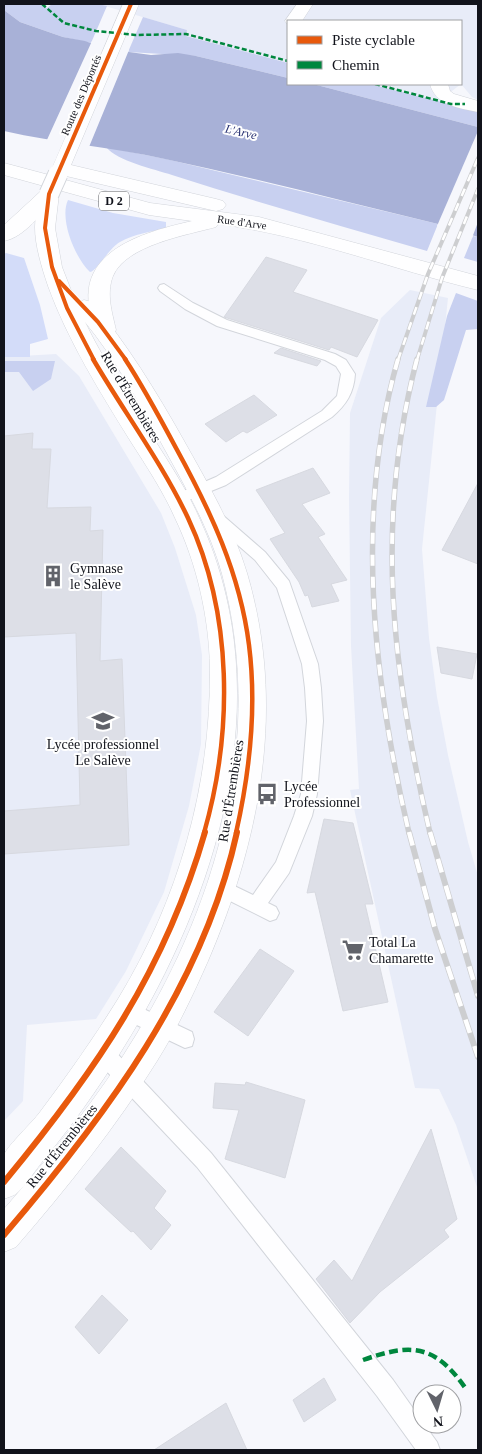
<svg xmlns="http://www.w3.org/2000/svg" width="482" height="1454" font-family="Georgia,serif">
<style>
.built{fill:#e8ecf8}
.green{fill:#d3dcf9}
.forest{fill:#c8d0f0}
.water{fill:#a8b1d7}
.pier{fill:#f6f7fc}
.building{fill:#dddfe7;stroke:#d7d9e0}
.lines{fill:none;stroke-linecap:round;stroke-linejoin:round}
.lane-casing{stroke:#d2d5db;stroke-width:2}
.street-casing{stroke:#d2d5db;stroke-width:1}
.secondary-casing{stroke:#d2d5db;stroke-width:1}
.primary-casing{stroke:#d2d5db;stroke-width:1}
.lane{fill:#fefeff;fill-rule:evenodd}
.street{fill:#fefeff;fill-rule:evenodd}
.secondary{fill:#fefeff;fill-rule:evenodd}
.primary{fill:#fefeff;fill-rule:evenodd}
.rail-far2-casing{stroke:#cdced0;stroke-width:4}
.rail-far1-casing{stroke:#cdced0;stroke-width:5.5}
.rail-casing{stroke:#cdced0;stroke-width:6}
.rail-far2{stroke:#fff;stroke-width:2.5;stroke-dasharray:8;stroke-linecap:butt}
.rail-far1{stroke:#fff;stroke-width:4;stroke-dasharray:11;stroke-linecap:butt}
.rail{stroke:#fff;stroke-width:4.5;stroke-dasharray:14;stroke-linecap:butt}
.primary-bridge-casing{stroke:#d2d5db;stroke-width:21;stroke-linecap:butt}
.primary-bridge{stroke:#fefeff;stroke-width:19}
.quiet-far1{stroke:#00873e;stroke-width:2.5;stroke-dasharray:5 2.5;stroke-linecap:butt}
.quiet{stroke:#00873e;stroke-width:4.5;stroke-dasharray:9 4.5;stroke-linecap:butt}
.cycleway-far2-casing{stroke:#fff;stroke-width:6}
.cycleway-far1-casing{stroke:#fff;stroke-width:8}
.cycleway-casing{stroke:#fff;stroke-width:9}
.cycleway-far2{stroke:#e8590c;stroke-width:4}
.cycleway-far1{stroke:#e8590c;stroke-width:4.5}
.cycleway{stroke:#e8590c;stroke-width:6}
.labels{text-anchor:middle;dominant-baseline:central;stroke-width:4;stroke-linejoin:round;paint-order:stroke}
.far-street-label{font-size:11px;fill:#11131b;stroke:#fff}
.far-water-label{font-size:12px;font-style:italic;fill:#2a3373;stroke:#fff}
.shield{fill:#fff;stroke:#585a5f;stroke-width:1}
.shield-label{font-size:12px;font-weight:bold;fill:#11131b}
.street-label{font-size:14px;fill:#11131b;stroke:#fff}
.poi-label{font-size:14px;fill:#11131b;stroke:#fff;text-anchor:start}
</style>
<rect width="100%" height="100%" fill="#f6f7fc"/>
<g class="built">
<path d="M98,4H478V100L472,97L461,84V21H288V63L186,36L187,30Z"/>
<path d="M370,84H461L439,101Z"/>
<path d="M410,290L448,298L422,549L429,638L437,697L448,755L468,842L478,876V1190L456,1125L439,1089L415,1088L350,790L359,789L351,646L349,497L350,413L381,318Z"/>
<path d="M56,354L79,376L161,513L175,548L196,615L202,655L201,744L189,806L164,892L126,971L96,1019L27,1025L23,1101L4,1121V357Z"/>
</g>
<g class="green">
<path d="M68,200L113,213L166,222V228C151,232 134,234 120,242C109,248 97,271 90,272C75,258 59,219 68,200Z"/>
<path d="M6,253L24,258L40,305L48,339L30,344V357H4V254Z"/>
</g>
<g class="forest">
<path d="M4,4H38L47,8L52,4H98L107,6L91,43L63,37L20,22L4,10Z"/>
<path d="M143,17L187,30L186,36L288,63V78L196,56L128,52Z"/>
<path d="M313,84H370L478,111V127Z"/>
<path d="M106,147L166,159L438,224L427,251C342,226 256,202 172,175C154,169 117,161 106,147Z"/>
<path d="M473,236L478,237V262L464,258Z"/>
<path d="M456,293L478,301V329L466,330L444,400L436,407H426L447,316Z"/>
<path d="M4,361H55L51,379L33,391L19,372H4Z"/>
</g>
<path class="water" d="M4,10L20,22L63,37L85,41L107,49L151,55L178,53L196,56L288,78V84H313L478,127V237L438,224C347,202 256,178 165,159C111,147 57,143 4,131Z"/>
<g class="pier">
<path d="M92,41L107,47L129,50L89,147L46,142Z"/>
<path d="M478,131V222L472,238L437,226Z"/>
</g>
<g class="building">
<path d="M266,257L307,270L293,292L378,320L357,357L331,347L329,350L224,317Z"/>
<path d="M281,348L321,361L317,366L274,353Z"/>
<path d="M254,395L277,415L247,433L243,431L226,442L205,424Z"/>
<path d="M33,433L32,449H51L47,508L91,507L90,531L103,530L100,661L122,659L129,845L4,854V811L80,805L76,633L4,637V436Z"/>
<path d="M313,468L330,493L302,504L325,534L318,537L347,580L331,584L339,601L312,607L308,595L305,596L299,582L270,539L285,533L256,490Z"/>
<path d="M478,483V564L442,550Z"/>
<path d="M437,647L477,654L472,679L441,673Z"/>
<path d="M324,819L353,823L373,904H365L388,1002L343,1011L315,892L307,893Z"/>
<path d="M260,949L294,971L248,1036L214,1012Z"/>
<path d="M246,1082L305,1100L285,1178L225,1159L239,1110L213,1108L215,1083L245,1085Z"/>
<path d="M431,1129L457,1219L444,1230L449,1237L380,1292L350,1323L316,1279L334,1260L352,1281Z"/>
<path d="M121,1147L166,1191L154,1208L171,1225L151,1250L133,1231L131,1232L85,1189Z"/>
<path d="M102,1295L128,1320L99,1354L75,1327Z"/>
<path d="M324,1378L336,1400L304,1422L293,1400Z"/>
<path d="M226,1403L247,1450H154Z"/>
</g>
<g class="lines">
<g class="lane-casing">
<g id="lane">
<path d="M164,284L193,303L227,320L335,354L346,360L355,374C354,393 346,405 332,417L226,485L179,504L174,503L172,499L174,495L216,477L322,411L337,396L341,374L336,366L325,360L217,326L185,309L160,291L158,288L160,285Z"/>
<path d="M214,511L219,512L265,552L289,581L318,664L321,688L323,721L317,794L312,816L289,873L268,903L276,907L279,913L276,919L270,921L216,894L213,888L216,882L222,880L253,895L276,862L294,816L301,794L307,721L305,688L302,664L277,588L255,560L209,520L207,516L209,512Z"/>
<path d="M129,1002L192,1032L194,1039L192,1046L185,1048L122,1018L120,1011L122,1004Z"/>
<path d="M103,1043L110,1046L211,1153L393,1380L422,1421V1424H424L437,1442L440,1450H416L377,1396L197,1167L96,1060L93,1053L96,1046Z"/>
</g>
</g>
<g class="street-casing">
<g id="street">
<path d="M297,4H313L302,21H288V25L285,21Z"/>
<path d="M430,84H448L450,91L454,94L478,101V112C459,108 435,105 430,84Z"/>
</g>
</g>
<g class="secondary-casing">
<path id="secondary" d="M49,188L56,190L59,194L55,228L62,267L76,303L84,300L92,302C127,344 156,391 183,439C207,482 233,526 247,573C286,705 261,838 208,961C193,995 177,1029 157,1061C116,1127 67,1188 16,1247L4,1252V1209C52,1154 99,1097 136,1035C220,897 265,733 222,574C210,530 186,488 164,448C140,404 116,360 85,322C103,359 125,393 147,428C166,458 187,489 201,522C280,697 218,896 122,1050C98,1089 71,1127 42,1162C34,1172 26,1185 17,1193C14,1196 8,1197 4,1199C4,1189 1,1163 4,1155C8,1145 32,1123 40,1112C67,1076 94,1038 118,999C179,899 211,785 210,668C209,617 197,564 175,518C163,491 147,467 131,442C100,392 68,341 48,286C42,268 35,246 35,227C35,216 38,205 39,194L42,190Z"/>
</g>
<g class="primary-casing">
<g id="primary">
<path d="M123,4H139L71,165L216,199L223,201L226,205L223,209L216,211L66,176L62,179L150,203L259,217L478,276V290C391,269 308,236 218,224L216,227C187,235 126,245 113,276C106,294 112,312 116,330L113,335L105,337L97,335C92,327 90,315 89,305C81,248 149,231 192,221L149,215L4,175V163L49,175Z"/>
<path d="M49,188L56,190L59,194L56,198C41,213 25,237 4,241V225L42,190Z"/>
</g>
</g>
<use href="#lane" class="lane"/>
<use href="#street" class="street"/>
<use href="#secondary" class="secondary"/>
<use href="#primary" class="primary"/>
<g class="rail-far2-casing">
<g id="rail-far2">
<path d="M398,360L428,274L478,158"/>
<path d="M417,360L442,278L478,189"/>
</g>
</g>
<g class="rail-far1-casing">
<g id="rail-far1">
<path d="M398,359C354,513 373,679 409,833"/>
<path d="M417,359C374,523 392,671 430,833"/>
</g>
</g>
<g class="rail-casing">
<g id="rail">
<path d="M409,832L435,929L478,1057"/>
<path d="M430,832L478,996"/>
</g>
</g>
<use href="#rail-far2" class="rail-far2"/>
<use href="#rail-far1" class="rail-far1"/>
<use href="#rail" class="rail"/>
<g class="primary-bridge-casing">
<path id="primary-bridge" d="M49,194L58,174"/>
</g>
<use href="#primary-bridge" class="primary-bridge"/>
<g class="quiet-far1">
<path d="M42,4L64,23L96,31L135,35L186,34L288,61"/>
<path d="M375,84L451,104H465"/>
</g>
<path class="quiet" d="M363,1360C411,1343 435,1344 466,1389"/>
<g class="cycleway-far2-casing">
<g id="cycleway-far2">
<path d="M59,281L98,322L126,360"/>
<path d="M94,360L67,308L52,267L45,228L49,194L131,4"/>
</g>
</g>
<g class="cycleway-far1-casing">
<g id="cycleway-far1">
<path d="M93,359C124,412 162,463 188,518C233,614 233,732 204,833"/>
<path d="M125,359C144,388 160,418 176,448C210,510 240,573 249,645C257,708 250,771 236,833"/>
</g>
</g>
<g class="cycleway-casing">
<g id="cycleway">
<path d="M4,1182C95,1072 165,971 205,832"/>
<path d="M4,1235C105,1117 203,987 237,832"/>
</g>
</g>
<use href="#cycleway-far2" class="cycleway-far2"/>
<use href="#cycleway-far1" class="cycleway-far1"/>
<use href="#cycleway" class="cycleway"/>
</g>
<defs>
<g id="building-bare" transform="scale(1.725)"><path d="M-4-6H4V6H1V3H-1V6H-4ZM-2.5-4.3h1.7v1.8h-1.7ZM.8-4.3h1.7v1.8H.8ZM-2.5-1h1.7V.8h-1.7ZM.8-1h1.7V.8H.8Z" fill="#61636a" stroke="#fff" stroke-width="2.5" paint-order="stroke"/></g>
<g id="school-bare" transform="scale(1.725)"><path d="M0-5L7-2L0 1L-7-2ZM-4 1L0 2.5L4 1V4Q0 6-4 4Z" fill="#61636a" stroke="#fff" stroke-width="2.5" paint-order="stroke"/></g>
<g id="bus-bare" transform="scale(1.725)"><path d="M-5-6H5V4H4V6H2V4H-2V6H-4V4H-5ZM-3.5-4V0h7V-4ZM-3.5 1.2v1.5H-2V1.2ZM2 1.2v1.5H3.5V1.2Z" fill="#61636a" stroke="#fff" stroke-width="2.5" paint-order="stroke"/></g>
<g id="supermarket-bare" transform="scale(1.725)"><path d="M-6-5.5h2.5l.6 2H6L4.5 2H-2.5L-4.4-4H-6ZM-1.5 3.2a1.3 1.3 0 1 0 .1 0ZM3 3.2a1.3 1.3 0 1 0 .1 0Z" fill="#61636a" stroke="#fff" stroke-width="2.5" paint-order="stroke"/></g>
</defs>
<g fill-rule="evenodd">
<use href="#building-bare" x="53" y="576"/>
<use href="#school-bare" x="103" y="721"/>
<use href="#bus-bare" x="267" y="794"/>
<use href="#supermarket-bare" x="353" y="950"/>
</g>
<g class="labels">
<g class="far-street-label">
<text transform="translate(81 95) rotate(-67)">Route des Déportés</text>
<text transform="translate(242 222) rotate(8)">Rue d'Arve</text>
</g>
<g class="far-water-label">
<text transform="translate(241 132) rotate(13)">L'Arve</text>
</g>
<rect class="shield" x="99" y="191.5" width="30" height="19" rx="4"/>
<g class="shield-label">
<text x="114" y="201">D 2</text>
</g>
<g class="street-label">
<text transform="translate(131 397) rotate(59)">Rue d'Étrembières</text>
<text transform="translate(231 791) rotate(-81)">Rue d'Étrembières</text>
<text transform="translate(62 1146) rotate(-51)">Rue d'Étrembières</text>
</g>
<g class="poi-label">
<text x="70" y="568">Gymnase<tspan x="70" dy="16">le Salève</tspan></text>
<text x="103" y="744" text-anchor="middle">Lycée professionnel<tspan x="103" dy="16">Le Salève</tspan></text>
<text x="284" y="786">Lycée<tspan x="284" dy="16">Professionnel</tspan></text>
<text x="369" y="942">Total La<tspan x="369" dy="16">Chamarette</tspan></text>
</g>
</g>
<rect width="482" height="1454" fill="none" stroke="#11131b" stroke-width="10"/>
<rect x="287" y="20" width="175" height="65" fill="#ffffff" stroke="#a0a1a4"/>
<rect x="297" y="36" width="25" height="8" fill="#e8590c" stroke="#a0a1a4"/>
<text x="332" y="45" font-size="15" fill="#11131b">Piste cyclable</text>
<rect x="297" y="61" width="25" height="8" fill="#00873e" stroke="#a0a1a4"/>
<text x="332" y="70" font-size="15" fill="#11131b">Chemin</text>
<g transform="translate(437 1409) rotate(175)"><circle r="24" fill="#ffffff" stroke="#a0a1a4"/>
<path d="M0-4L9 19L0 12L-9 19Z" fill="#61636a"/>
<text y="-8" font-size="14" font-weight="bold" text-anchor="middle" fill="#11131b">N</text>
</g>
</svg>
